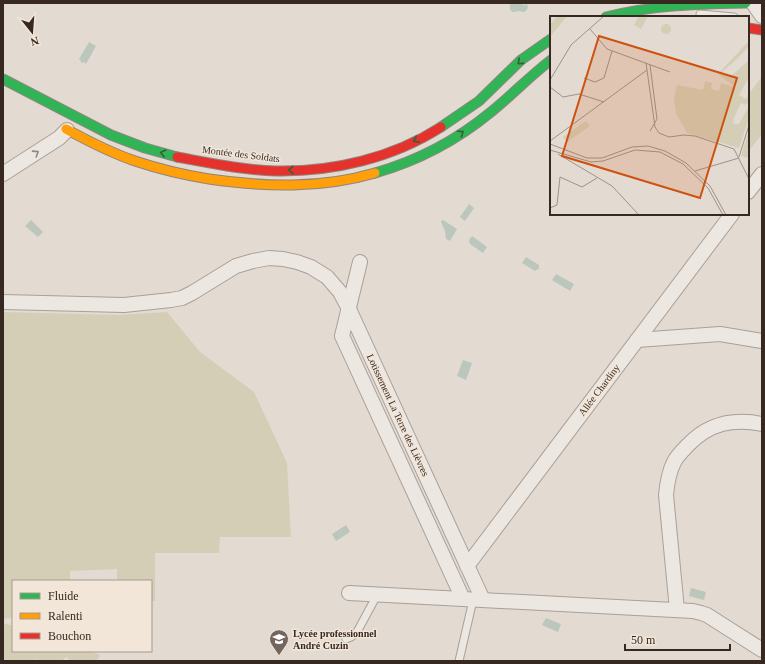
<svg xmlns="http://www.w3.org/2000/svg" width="765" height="664" font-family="'Times New Roman',serif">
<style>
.green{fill:#d4ceb6}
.water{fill:#bbc7bd}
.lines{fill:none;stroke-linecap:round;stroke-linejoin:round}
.lane-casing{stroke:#a8a099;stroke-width:9}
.street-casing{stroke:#a8a099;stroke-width:16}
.fast-casing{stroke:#8e8680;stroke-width:11}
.slow-casing{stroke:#8e8680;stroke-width:11}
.jam-casing{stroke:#8e8680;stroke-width:11}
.lane{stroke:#ece7e1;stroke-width:7}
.street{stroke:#ece7e1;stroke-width:14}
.fast{stroke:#30b455;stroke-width:9}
.slow{stroke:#ff9f0a;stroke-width:9}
.jam{stroke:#e5322d;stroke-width:9}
.oneway{stroke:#346036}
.oneway2{stroke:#928882}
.labels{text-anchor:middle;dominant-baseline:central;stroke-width:3;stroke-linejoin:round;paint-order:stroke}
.street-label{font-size:10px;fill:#372822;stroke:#f2e6d8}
.poi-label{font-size:10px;font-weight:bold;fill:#372822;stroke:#f2e6d8;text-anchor:start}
.inset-road{fill:none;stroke:#9e938b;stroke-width:1}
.view{fill:#cd520f;fill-opacity:0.15;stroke:#cd520f;stroke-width:2}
.inset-edge{fill:none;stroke:#372822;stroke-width:2}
</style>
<rect width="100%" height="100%" fill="#e3dad1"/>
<g class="green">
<path d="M761,78L762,79V134L748,152V95Z"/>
<path d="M3,312L119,315L167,312L200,352L254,392L287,463L291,537H220L219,553H155V601H151V581H117V569L70,571V581H13V618L3,619Z"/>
<path d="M3,623L13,626V651H89L100,655L97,661H71L66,657L62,661H39L36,659L34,661H3Z"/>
</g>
<g class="water">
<path d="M511,3H520L524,5L527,4C529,7 527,11 524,12L519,11L513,12C509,10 509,6 511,3Z"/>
<path d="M89,42L96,46L86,64L84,62L82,63H81V61L79,59Z"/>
<path d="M469,204L474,208L465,221L460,217Z"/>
<path d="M31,220L43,232L38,237L25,226Z"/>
<path d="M442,220H443L457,229L450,241L446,239L445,231L441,222Z"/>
<path d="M472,236L487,247L483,253L470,244L469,240Z"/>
<path d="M526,257L539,265V269L536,270L535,271L522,263Z"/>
<path d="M556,274L574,284L570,291L552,280Z"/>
<path d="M463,360L472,363L466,380L457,376Z"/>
<path d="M346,525L350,532L336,541L332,534Z"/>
<path d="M691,588L706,592L704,600L689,596Z"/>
<path d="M546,618L561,624L558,632L542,625Z"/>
</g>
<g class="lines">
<g class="lane-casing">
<g id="lane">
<path d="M700,14L734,17"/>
<path d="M346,639L351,637L357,632L377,595"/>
<path d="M459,661L473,600"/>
</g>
</g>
<g class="street-casing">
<g id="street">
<path d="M753,3L762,16"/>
<path d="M3,174L59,138L67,130"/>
<path d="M748,192L762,174"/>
<path d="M360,262L342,336L463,599"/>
<path d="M3,302L124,305L171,300L182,298L192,293L236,266L253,261L269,258L283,259L297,262L311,267L327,277L340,292L349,309L483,600"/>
<path d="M637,340L720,334L762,341"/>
<path d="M467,566L732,214"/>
<path d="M349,593L693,611L701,613L707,615L762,650"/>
<path d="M677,610L666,495C667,484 669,472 674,462C677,456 683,450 688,445C709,423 733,418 762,424"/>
</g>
</g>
<g class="fast-casing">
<g id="fast">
<path d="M606,17C652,5 699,4 746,3"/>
<path d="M3,79L111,135L145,148L177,157"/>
<path d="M441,127L479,101L521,60L551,39"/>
<path d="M375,173C417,161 457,140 491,112C512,95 530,76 551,60"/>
</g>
</g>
<g class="slow-casing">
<path id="slow" d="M66,129C88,141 111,153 135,161C159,169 184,175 209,179C265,187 321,189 375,173"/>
</g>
<g class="jam-casing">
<g id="jam">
<path d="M748,28L762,30"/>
<path d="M177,157C210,163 243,170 276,171C333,172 393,158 441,127"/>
</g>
</g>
<use href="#lane" class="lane"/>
<use href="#street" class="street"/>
<use href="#fast" class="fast"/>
<use href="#slow" class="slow"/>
<use href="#jam" class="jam"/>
</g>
<defs><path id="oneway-chevron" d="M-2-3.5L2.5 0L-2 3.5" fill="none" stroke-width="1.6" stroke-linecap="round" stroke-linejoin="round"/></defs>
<g class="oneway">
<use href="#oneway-chevron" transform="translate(520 62) rotate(139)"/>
<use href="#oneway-chevron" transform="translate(461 133) rotate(-34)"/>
<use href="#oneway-chevron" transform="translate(416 140) rotate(154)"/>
<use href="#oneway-chevron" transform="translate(163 153) rotate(-167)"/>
<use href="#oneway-chevron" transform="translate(291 170) rotate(179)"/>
</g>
<use class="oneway2" href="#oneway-chevron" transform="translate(36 153) rotate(-33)"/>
<defs>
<g id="school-pin" transform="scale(1)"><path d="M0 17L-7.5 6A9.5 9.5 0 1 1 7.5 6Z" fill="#73665f" stroke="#f2e6d8"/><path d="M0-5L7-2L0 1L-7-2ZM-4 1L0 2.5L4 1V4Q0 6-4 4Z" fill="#fff"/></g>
</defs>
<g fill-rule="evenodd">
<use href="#school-pin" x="279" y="639"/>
</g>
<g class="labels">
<g class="street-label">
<text transform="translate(241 154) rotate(7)">Montée des Soldats</text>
<text transform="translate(599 390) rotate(-53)">Allée Chardiny</text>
<text transform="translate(398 415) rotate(65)">Lotissement La Terre des Lièvres</text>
</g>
<g class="poi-label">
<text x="293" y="633">Lycée professionnel<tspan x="293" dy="12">André Cuzin</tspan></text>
</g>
</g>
<g transform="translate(550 16)">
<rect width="199" height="199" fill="#e3dad1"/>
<path d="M89,0H98L91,13L84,9ZM111 13a5 5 0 1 1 10 0a5 5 0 1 1-10 0ZM197,27L199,30L188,42L172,56L180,61L199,44V61L189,79L196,83L199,78V87L195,89L191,87L183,104L184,108H189L199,90V102L189,132L137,117L126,97L124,83L127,69L153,74L155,65L162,67L161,73L169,75L171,67L185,71L168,58ZM36,105L40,110L17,126L13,121Z" fill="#d4ceb6"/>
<path d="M7,0H17L0,21V9ZM199,114V142L191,140Z" fill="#d4ceb6"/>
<path class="inset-road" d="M40,13L57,33L120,56M96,47L105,111L109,117L119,121L134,119L145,120L184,133L199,163M34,62L45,66L54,62L62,35M0,64L21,29L54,0M0,71L13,81L29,78L54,86M100,115L107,103L100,49M0,125L97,54M0,128L37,142H52L82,131L98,130L115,135L136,147L160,170L176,199M0,134L41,146L53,145L85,134L110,136L133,148L158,172L173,199M8,138L62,170L89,199M189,141L199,109M145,155L189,142M0,192L7,189L10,161L32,171L47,162"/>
<path class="view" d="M49,20L187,62L150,182L12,140Z"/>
<rect width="199" height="199" class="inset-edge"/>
</g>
<rect width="765" height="664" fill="none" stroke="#372822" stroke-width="8"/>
<rect x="12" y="580" width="140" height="72" fill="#f2e6d8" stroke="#a79a8f"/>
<rect x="20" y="593" width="20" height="6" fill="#30b455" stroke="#a79a8f"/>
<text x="48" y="600" font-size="12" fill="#372822">Fluide</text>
<rect x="20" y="613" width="20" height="6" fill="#ff9f0a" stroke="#a79a8f"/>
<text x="48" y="620" font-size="12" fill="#372822">Ralenti</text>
<rect x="20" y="633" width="20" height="6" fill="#e5322d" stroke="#a79a8f"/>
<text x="48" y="640" font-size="12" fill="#372822">Bouchon</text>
<g transform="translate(32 32) rotate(163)" stroke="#f2e6d8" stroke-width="3" paint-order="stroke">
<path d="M0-3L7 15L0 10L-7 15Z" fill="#372822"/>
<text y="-6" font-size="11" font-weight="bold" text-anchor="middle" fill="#372822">N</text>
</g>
<path d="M625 644v6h105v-6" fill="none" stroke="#372822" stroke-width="2"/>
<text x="631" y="644" font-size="12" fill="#372822" stroke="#f2e6d8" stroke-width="3" paint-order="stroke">50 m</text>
</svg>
